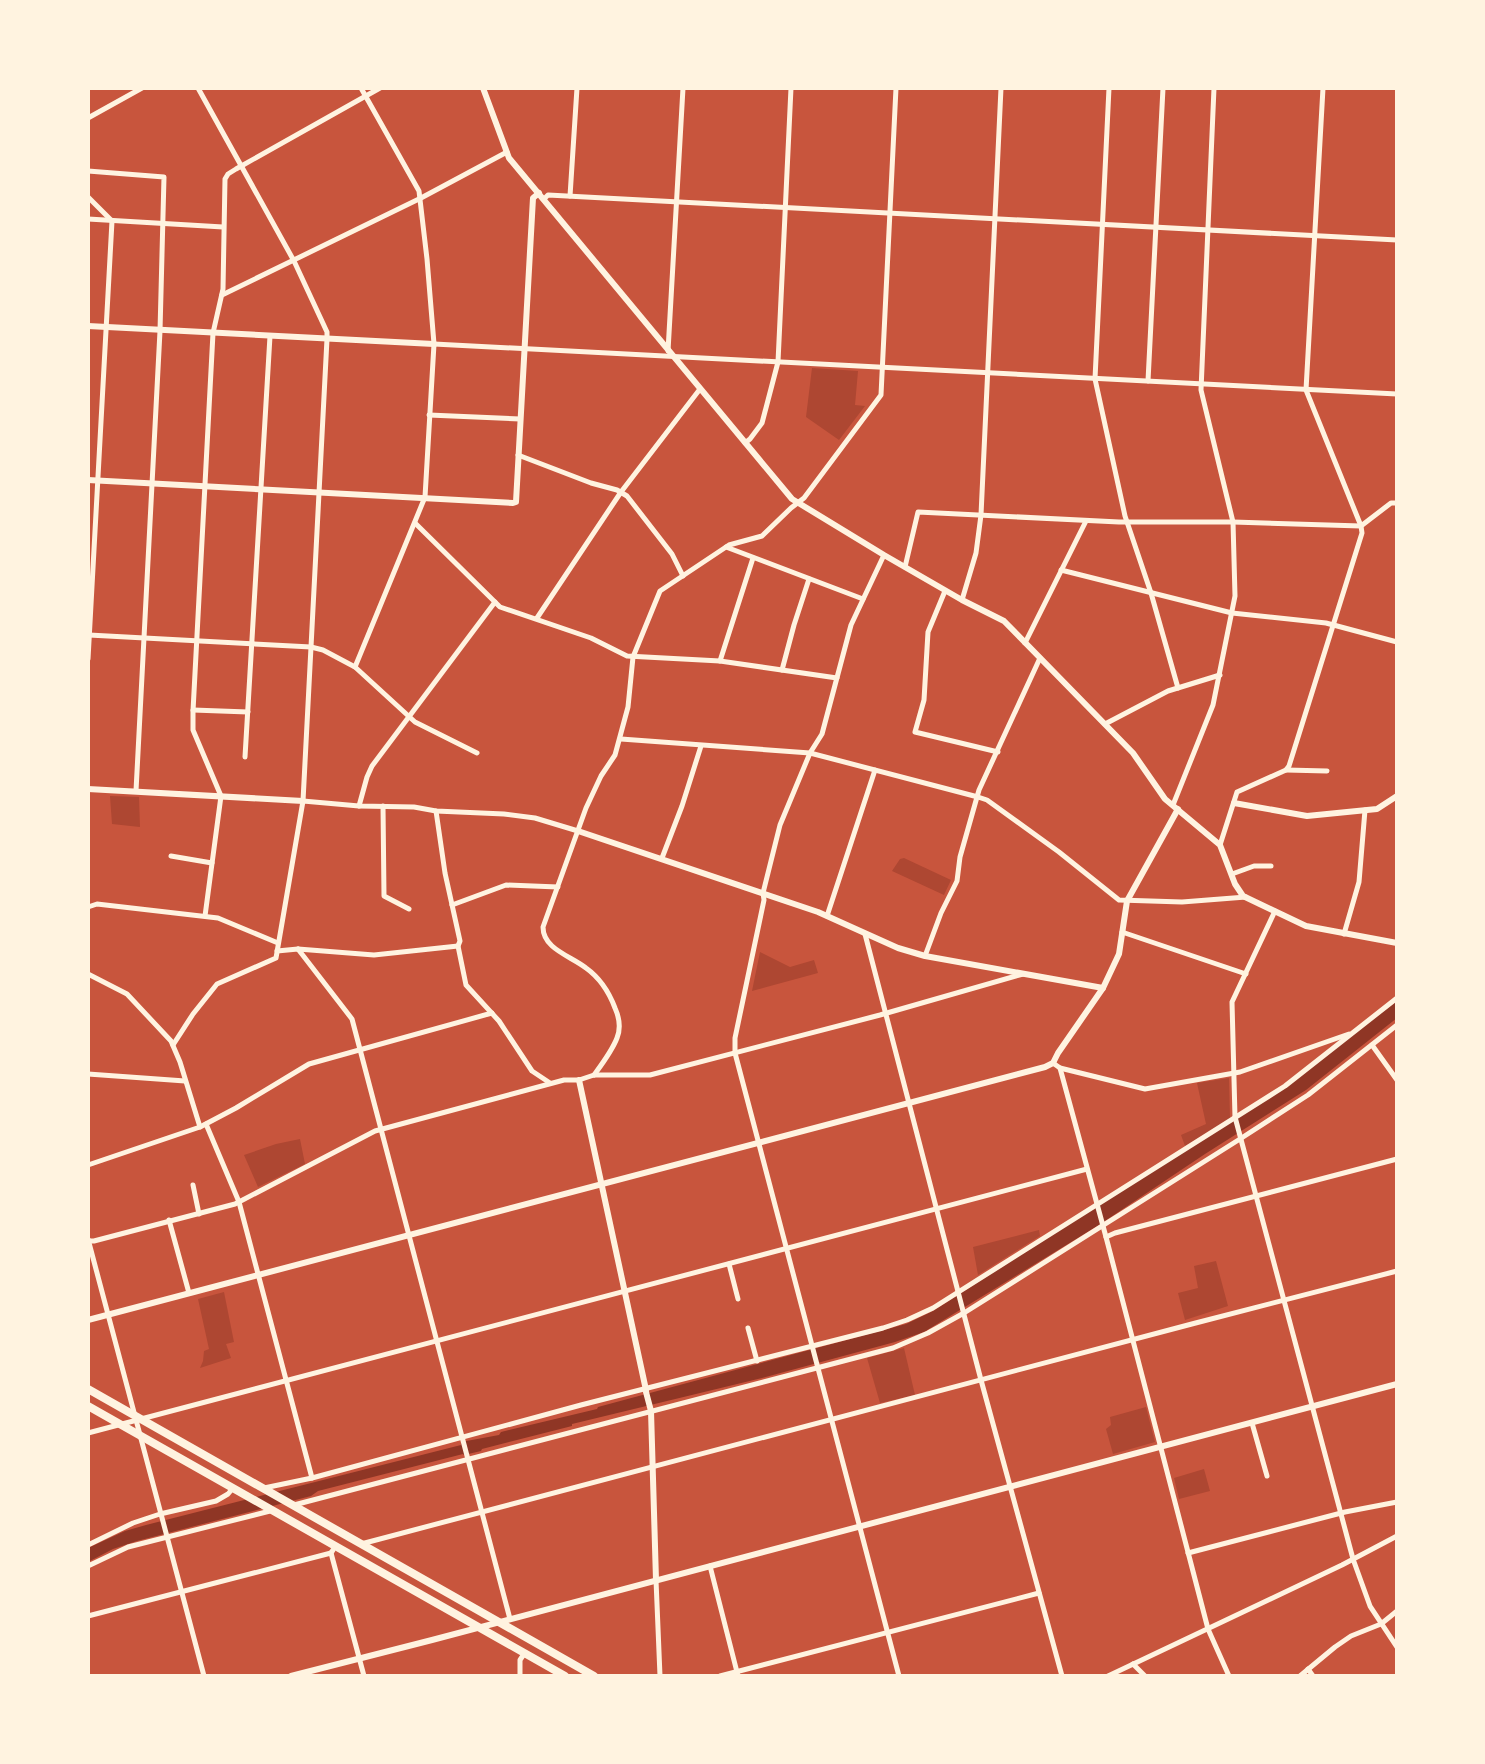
<svg xmlns="http://www.w3.org/2000/svg" width="1485" height="1764" font-family="Helvetica,sans-serif">
<style>
.green{fill:#ae4732}
.water{fill:#8f3625}
.lines{fill:none;stroke-linecap:round;stroke-linejoin:round}
.minor{stroke:#fff3e0;stroke-width:5}
.tertiary{stroke:#fff3e0;stroke-width:6}
.trunk{stroke:#fff3e0;stroke-width:8}
</style>
<rect width="100%" height="100%" fill="#c8553d"/>
<g class="green">
<path d="M812,368L858,371L855,405L865,406L839,440L806,417Z"/>
<path d="M110,796L139,797L140,827L112,824Z"/>
<path d="M904,858L951,880L944,895L892,871L900,859Z"/>
<path d="M760,952L790,967L814,960L818,973L752,991Z"/>
<path d="M1229,1078L1230,1119L1185,1146L1181,1135L1206,1124L1197,1083Z"/>
<path d="M300,1139L305,1164L258,1187L244,1155L276,1144Z"/>
<path d="M1039,1230L1040,1236L978,1275L973,1247Z"/>
<path d="M1216,1261L1228,1306L1185,1320L1178,1293L1198,1288L1194,1266Z"/>
<path d="M224,1292L234,1342L226,1344L231,1358L200,1368L203,1361L204,1351L209,1349L198,1299Z"/>
<path d="M904,1348L915,1395L880,1403L867,1358Z"/>
<path d="M1146,1407L1155,1442L1113,1454L1106,1429L1111,1425L1110,1417Z"/>
<path d="M1204,1469L1210,1491L1179,1499L1174,1478Z"/>
</g>
<path class="water" d="M1397,1001V1018L1306,1090L1205,1154L1099,1225L924,1332L895,1342L762,1378L572,1424V1426L482,1449L481,1451L464,1455L463,1454L318,1491L311,1496L137,1541L113,1549L88,1562V1548L125,1531L146,1525L461,1445V1442L499,1435L501,1432L597,1409L598,1407L906,1324L933,1311L1285,1086Z"/>
<g class="lines">
<g class="minor">
<path d="M1109,88L1095,379L1125,516L1151,593L1178,688"/>
<path d="M88,118L142,88"/>
<path d="M88,171L164,177L160,331L136,791"/>
<path d="M570,196L577,88"/>
<path d="M88,197L112,221L88,659"/>
<path d="M544,199L548,195L1397,240"/>
<path d="M88,219L223,227"/>
<path d="M222,295L421,198L507,152"/>
<path d="M434,344L1397,394"/>
<path d="M668,351L683,88"/>
<path d="M1148,381L1163,88"/>
<path d="M429,415L520,419"/>
<path d="M745,443L750,439L762,423L778,362L791,88"/>
<path d="M518,455L591,483L617,490L627,496L672,554L683,576"/>
<path d="M415,523L500,607L591,638L627,656L720,661L837,678"/>
<path d="M726,547L863,599"/>
<path d="M884,555L851,625L822,734L810,753L780,825L763,893L764,900L735,1038V1053L899,1676"/>
<path d="M905,567L918,512L1119,522H1233L1361,526L1391,503H1397"/>
<path d="M1061,570L1232,613L1326,623L1397,642"/>
<path d="M945,591L928,632L924,700L915,732L998,752"/>
<path d="M962,600L976,553L981,515L1001,88"/>
<path d="M537,618L621,492L700,389"/>
<path d="M89,635L311,647L323,650L355,667L415,722L477,753"/>
<path d="M1025,643L1086,521"/>
<path d="M720,661L753,558"/>
<path d="M355,667L425,497L434,344L427,259L419,191L361,88"/>
<path d="M782,670L794,625L809,579"/>
<path d="M193,710L248,712"/>
<path d="M1105,724L1168,691L1220,675"/>
<path d="M621,739L810,753L978,797L987,800L1059,852L1119,900L1182,902L1246,897"/>
<path d="M245,757L270,336"/>
<path d="M1286,770L1327,771"/>
<path d="M303,801L359,806L414,807L436,811L504,814L535,818L578,831"/>
<path d="M1173,805L1213,705L1235,596L1233,522L1201,390L1214,88"/>
<path d="M359,806L367,777L372,766L495,602"/>
<path d="M383,806L384,896L409,909"/>
<path d="M436,811L445,873L460,941L458,946L466,985L499,1021L532,1071L550,1083"/>
<path d="M1220,845L1237,792L1286,770L1289,766L1362,533L1361,526L1306,390L1323,88"/>
<path d="M171,856L212,863"/>
<path d="M662,858L682,806L701,746"/>
<path d="M1232,874L1254,866H1271"/>
<path d="M452,905L506,885L558,887"/>
<path d="M88,907L97,904L218,918L278,943"/>
<path d="M1275,911L1232,1002L1235,1117L1353,1559L1370,1606L1397,1647"/>
<path d="M205,916L221,796L193,730V711L213,333L223,289L225,179L228,174L236,169L380,88"/>
<path d="M827,916L875,770"/>
<path d="M1122,932L1246,974"/>
<path d="M865,934L981,1380L1062,1676"/>
<path d="M1344,934L1359,882L1365,810"/>
<path d="M298,949L352,1019L510,1619"/>
<path d="M277,951L298,949L374,955L458,946"/>
<path d="M925,956L941,913L957,881L960,857L979,790L1040,658"/>
<path d="M88,974L127,994L171,1041L180,1062L200,1127"/>
<path d="M173,1045L193,1014L217,984L276,958L303,801L327,339V332L294,261L198,88"/>
<path d="M1372,1045L1397,1080"/>
<path d="M1053,1063L1060,1068L1106,1237L1208,1629L1229,1676"/>
<path d="M1060,1068L1145,1089L1240,1072L1349,1034"/>
<path d="M88,1074L185,1081"/>
<path d="M594,1075C602,1064 612,1051 617,1038C621,1028 619,1017 615,1008C609,992 600,978 586,968C571,956 543,949 543,927L586,808L601,776L615,755L628,707L633,657L660,591L729,545L762,536L791,508L804,498L881,395L896,88"/>
<path d="M206,1124L239,1202L312,1478"/>
<path d="M88,1165L200,1127L236,1108L309,1064L492,1013"/>
<path d="M193,1185L199,1214"/>
<path d="M169,1220L189,1293"/>
<path d="M1106,1237L1115,1233L1397,1159"/>
<path d="M88,1239L204,1676"/>
<path d="M88,1241H94L235,1204L375,1131L564,1080H579L594,1075H650L880,1015L1023,974"/>
<path d="M729,1264L738,1299"/>
<path d="M748,1328L757,1361"/>
<path d="M1252,1423L1267,1476"/>
<path d="M88,1433L1087,1169"/>
<path d="M264,1488L312,1478L581,1405L883,1328L907,1320L933,1308L1285,1086L1397,998"/>
<path d="M294,1505L893,1348L928,1333L964,1313L1240,1139L1308,1095L1397,1025"/>
<path d="M361,1544C707,1454 1051,1359 1397,1271"/>
<path d="M88,1545L133,1523L160,1514L216,1501L228,1494L233,1488"/>
<path d="M333,1550L331,1553L364,1676"/>
<path d="M1188,1553L1345,1512L1397,1502"/>
<path d="M88,1566L128,1547L270,1511"/>
<path d="M710,1566L738,1676"/>
<path d="M656,1580L660,1676"/>
<path d="M88,1616L331,1553"/>
<path d="M1133,1664L1145,1676"/>
<path d="M1308,1669L1313,1676"/>
<path d="M520,1676V1660L524,1654"/>
<path d="M720,1676L1039,1593"/>
<path d="M1108,1676L1342,1565L1397,1536"/>
<path d="M1300,1676L1335,1647L1351,1636L1381,1624L1397,1611"/>
</g>
<g class="tertiary">
<path d="M483,88L509,158L792,499L884,555L962,600L1004,621L1133,753L1165,799L1220,845L1235,884L1243,896L1306,926L1397,943"/>
<path d="M88,326L434,344"/>
<path d="M88,480L513,503L516,502L533,198L539,193"/>
<path d="M88,635H89"/>
<path d="M88,789L303,801"/>
<path d="M1234,803L1307,816L1377,809L1397,796"/>
<path d="M578,831L818,912L898,948L925,956L1103,988"/>
<path d="M579,1080L646,1390"/>
<path d="M88,1320L1045,1067L1053,1063L1058,1053L1103,988L1119,954L1127,901L1178,809"/>
<path d="M646,1392L651,1411L656,1580"/>
<path d="M291,1676L432,1640L1397,1384"/>
</g>
<g class="trunk">
<path d="M88,1389L594,1676"/>
<path d="M88,1406L565,1676"/>
</g>
</g>
<rect width="1485" height="1764" fill="none" stroke="#fff3e0" stroke-width="180"/>
</svg>
